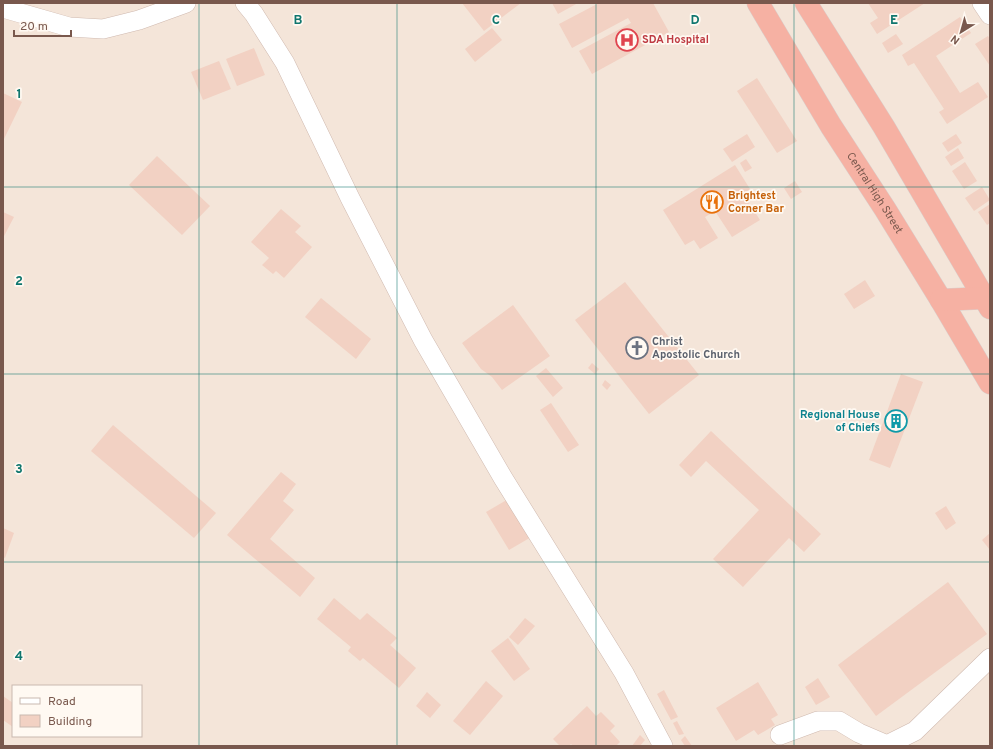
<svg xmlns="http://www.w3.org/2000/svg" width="993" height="749" font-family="Overpass,sans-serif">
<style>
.residential{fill:#f4e5d9;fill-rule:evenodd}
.building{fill:#f2d1c3}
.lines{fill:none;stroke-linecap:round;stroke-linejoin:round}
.minor-casing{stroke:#d0bab0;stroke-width:20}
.highway-casing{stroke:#d9d0cd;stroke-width:23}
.minor{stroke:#fff;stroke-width:19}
.highway{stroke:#f6b1a3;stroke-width:22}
.grid{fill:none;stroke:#0f766e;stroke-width:1;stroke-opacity:0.55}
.labels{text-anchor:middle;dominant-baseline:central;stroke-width:3.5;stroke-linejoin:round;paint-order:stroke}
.health-label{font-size:11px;font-weight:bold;fill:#be3a42;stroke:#fff9f2;text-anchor:start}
.street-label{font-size:11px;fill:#79584d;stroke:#fff9f2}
.food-label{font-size:11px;font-weight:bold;fill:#c56008;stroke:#fff9f2;text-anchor:start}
.worship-label{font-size:11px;font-weight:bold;fill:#5b616d;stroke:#fff9f2;text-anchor:start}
.culture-label{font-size:11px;font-weight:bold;fill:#0d838f;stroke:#fff9f2;text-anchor:end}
.grid-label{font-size:13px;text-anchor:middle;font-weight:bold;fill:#0f766e;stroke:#fff9f2;stroke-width:3.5;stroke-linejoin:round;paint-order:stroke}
</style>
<rect width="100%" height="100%" fill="#fdf4eb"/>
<path class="residential" d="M3,3H990V746H3ZM13,686H141V736H13Z"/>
<g class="building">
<path d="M462,3H521L484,31Z"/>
<path d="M552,3H578L558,14Z"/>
<path d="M599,3H653L669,32L592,74L579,51L631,23L628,18L572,48L559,24Z"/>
<path d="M868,3H925L877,34L870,23L878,18Z"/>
<path d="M960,17L971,33L936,56L960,93L978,82L988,97L947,124L939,112L944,109L914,63L908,66L902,55Z"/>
<path d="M492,28L502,40L475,62L465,49Z"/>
<path d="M896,34L903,44L888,53L882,43Z"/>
<path d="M988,36L990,39V66L975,44Z"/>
<path d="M254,48L265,75L237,86L226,59Z"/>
<path d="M219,61L231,89L203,100L191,72Z"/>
<path d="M757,78L797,141L777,153L737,91Z"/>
<path d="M3,93L22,102L3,141Z"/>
<path d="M747,134L755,147L732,162L723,149Z"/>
<path d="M956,134L962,143L948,152L942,143Z"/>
<path d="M958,148L964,158L951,166L945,157Z"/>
<path d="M157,156L210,206L182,235L129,185Z"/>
<path d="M746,159L752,168L745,172L740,163Z"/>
<path d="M965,162L977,181L964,189L952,171Z"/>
<path d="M735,165L750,189L743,194L760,220L732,237L715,211L705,217L718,238L700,249L694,240L685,245L663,210Z"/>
<path d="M795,181L802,192L791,199L784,188Z"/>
<path d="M982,187L990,200L974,211L965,198Z"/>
<path d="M990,204V223L987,225L978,212Z"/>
<path d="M281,209L301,226L295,232L312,247L284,278L276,271L273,274L262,265L269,258L251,242Z"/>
<path d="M3,212L14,217L3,238Z"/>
<path d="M865,280L875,296L854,309L844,294Z"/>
<path d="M625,282L699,375L649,414L575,320Z"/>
<path d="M321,298L371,339L356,359L305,317Z"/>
<path d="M513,305L550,356L502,390L492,377L481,369L462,343Z"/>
<path d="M592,363L599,369L595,374L588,368Z"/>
<path d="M546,368L563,388L553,397L536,376Z"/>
<path d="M901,374L923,382L890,468L869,460Z"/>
<path d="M605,380L611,385L607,390L602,385Z"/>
<path d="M551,403L579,445L568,452L540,410Z"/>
<path d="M113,425L216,513L194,538L91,451Z"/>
<path d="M711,431L821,534L804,552L789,538L743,587L713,559L759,510L706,461L691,477L679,465Z"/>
<path d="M281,472L296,484L283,501L294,510L270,539L315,578L300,597L227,535Z"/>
<path d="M510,498L533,536L509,550L486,512Z"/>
<path d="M946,506L956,523L946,530L935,513Z"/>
<path d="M3,528L14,533L5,558L3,557Z"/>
<path d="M990,533V550L982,540Z"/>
<path d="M948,582L987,634L876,716L838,665Z"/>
<path d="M334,598L360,620L367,613L397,638L390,645L416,668L399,688L363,658L360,661L348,651L351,647L317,619Z"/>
<path d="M525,618L535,626L518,645L509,637Z"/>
<path d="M508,638L530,669L514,681L491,651Z"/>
<path d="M818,678L830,697L816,705L805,687Z"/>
<path d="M486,681L503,696L470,735L453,721Z"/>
<path d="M758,682L778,715L771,719L775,725L758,735L754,730L736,741L716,708Z"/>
<path d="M664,690L678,717L671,720L657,694Z"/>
<path d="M427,692L441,705L430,718L416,706Z"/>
<path d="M3,696L13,703V727L3,720Z"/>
<path d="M587,706L596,716L601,712L615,726L610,731L620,742L616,746H573L571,744L569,746H560L553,739Z"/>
<path d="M677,721L684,734L679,735L673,723Z"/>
<path d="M640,735L645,740L640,746H632Z"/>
<path d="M685,736L692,746H685L681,740Z"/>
</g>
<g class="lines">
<g class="minor-casing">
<g id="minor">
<path d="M245,3L254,14L285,63L350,198L423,340L503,478L624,673L663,746"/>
<path d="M982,3L990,15"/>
<path d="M3,8L69,27L103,29L139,20L186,3"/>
<path d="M780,735L818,721H839L859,733L887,745L915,731L990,658"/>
</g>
</g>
<g class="highway-casing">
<g id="highway">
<path id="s1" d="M758,3L831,126L885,209L941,300L990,383"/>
<path d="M806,3L884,127L990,308"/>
<path d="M941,300L984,298"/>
</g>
</g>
<use href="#minor" class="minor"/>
<use href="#highway" class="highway"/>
</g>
<path class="grid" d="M199,3V746M397,3V746M596,3V746M794,3V746M3,187H990M3,374H990M3,562H990"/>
<defs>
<g id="hospital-ring" transform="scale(1.15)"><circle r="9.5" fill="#fff9f2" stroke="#e0444e" stroke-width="1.5"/><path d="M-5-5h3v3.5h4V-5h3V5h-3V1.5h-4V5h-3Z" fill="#e0444e"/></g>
<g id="restaurant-ring" transform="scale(1.15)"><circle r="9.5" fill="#fff9f2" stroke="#e8710a" stroke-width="1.5"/><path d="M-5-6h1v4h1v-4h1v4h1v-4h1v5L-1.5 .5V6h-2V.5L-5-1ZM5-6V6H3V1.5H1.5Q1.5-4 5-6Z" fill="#e8710a"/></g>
<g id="church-ring" transform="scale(1.15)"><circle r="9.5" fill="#fff9f2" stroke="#6b7280" stroke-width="1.5"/><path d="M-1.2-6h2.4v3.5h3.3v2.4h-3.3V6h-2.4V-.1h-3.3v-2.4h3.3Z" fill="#6b7280"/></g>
<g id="building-ring" transform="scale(1.15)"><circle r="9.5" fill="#fff9f2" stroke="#0f9aa8" stroke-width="1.5"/><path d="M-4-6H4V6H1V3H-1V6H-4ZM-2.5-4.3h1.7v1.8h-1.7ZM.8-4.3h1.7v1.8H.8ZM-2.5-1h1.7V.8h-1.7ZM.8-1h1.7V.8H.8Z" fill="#0f9aa8"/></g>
</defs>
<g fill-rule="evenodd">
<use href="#hospital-ring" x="627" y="40"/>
<use href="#restaurant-ring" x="712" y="202"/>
<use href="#church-ring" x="637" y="348"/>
<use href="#building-ring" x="896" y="421"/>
</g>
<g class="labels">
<g class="health-label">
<text x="642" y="40">SDA Hospital</text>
</g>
<g class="street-label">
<text stroke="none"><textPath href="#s1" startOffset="223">Central High Street</textPath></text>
</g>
<g class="food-label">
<text x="728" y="196">Brightest<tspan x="728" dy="13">Corner Bar</tspan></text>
</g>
<g class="worship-label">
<text x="652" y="342">Christ<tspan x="652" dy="13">Apostolic Church</tspan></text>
</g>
<g class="culture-label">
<text x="880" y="415">Regional House<tspan x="880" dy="13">of Chiefs</tspan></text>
</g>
</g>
<g class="grid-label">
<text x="298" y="24">B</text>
<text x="496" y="24">C</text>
<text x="695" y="24">D</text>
<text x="894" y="24">E</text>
<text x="19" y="98">1</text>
<text x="19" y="285">2</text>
<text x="19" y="473">3</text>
<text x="19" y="660">4</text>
</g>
<rect width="993" height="749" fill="none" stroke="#79584d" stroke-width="8"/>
<rect x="12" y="685" width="130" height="52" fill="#fff9f2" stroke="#c9b9b0"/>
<rect x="20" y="698" width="20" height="6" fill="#ffffff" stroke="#c9b9b0"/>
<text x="48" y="705" font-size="12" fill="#79584d">Road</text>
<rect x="20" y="715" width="20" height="12" fill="#f2d1c3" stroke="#c9b9b0"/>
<text x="48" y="725" font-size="12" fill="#79584d">Building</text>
<g transform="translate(961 32) rotate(217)" stroke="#fff9f2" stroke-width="3" paint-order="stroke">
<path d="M0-3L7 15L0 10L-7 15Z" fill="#79584d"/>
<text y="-6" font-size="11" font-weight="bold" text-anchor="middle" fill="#79584d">N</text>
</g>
<path d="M14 30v6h57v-6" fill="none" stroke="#79584d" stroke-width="2"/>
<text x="20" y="30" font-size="12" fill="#79584d" stroke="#fff9f2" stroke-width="3" paint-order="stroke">20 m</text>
</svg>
